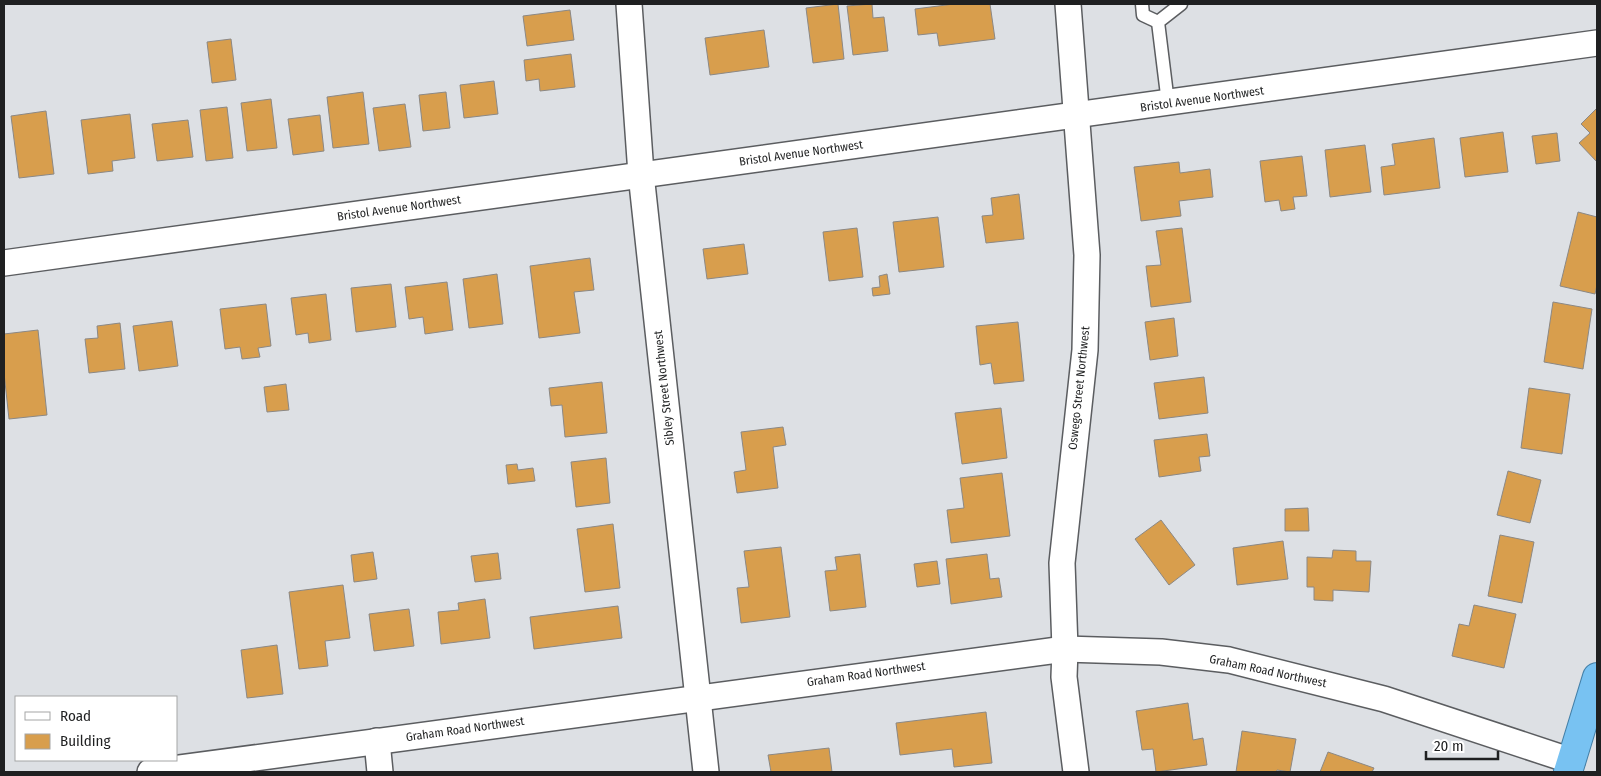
<svg xmlns="http://www.w3.org/2000/svg" width="1601" height="776" font-family="'Fira Sans Condensed',sans-serif">
<style>
.building{fill:#d89e4d;stroke:#8b8885}
.lines{fill:none;stroke-linecap:round;stroke-linejoin:round}
.service-casing{stroke:#5b5d60;stroke-width:15}
.minor-casing{stroke:#5b5d60;stroke-width:28}
.trunk-casing{stroke:#437fa7;stroke-width:30}
.service{stroke:#fff;stroke-width:12}
.minor{stroke:#fff;stroke-width:25}
.trunk{stroke:#78c2f2;stroke-width:28}
.labels{text-anchor:middle;dominant-baseline:central;stroke-width:4.5;stroke-linejoin:round;paint-order:stroke}
.street-label{font-size:12px;fill:#1f2021;stroke:#fff}
</style>
<rect width="100%" height="100%" fill="#dde0e4"/>
<g class="building">
<path d="M838,4L844,59L813,63L806,8Z"/>
<path d="M872,4L873,18L884,17L888,51L853,55L847,6Z"/>
<path d="M954,4H990L995,39L939,46L937,33L918,35L915,9Z"/>
<path d="M570,10L574,40L527,46L523,16Z"/>
<path d="M764,30L769,67L710,75L705,38Z"/>
<path d="M231,39L236,80L212,83L207,42Z"/>
<path d="M571,54L575,87L540,91L539,79L526,81L524,60Z"/>
<path d="M494,81L498,114L464,118L460,85Z"/>
<path d="M363,92L369,144L333,148L327,97Z"/>
<path d="M446,92L450,128L423,131L419,95Z"/>
<path d="M271,99L277,148L247,151L241,103Z"/>
<path d="M405,104L411,147L379,151L373,108Z"/>
<path d="M227,107L233,158L206,161L200,110Z"/>
<path d="M1597,108V162L1579,143L1590,133L1581,124Z"/>
<path d="M46,111L54,174L19,178L11,116Z"/>
<path d="M130,114L135,158L112,161L113,171L88,174L81,120Z"/>
<path d="M320,115L324,151L293,155L288,119Z"/>
<path d="M188,120L193,157L157,161L152,124Z"/>
<path d="M1503,132L1508,172L1465,177L1460,138Z"/>
<path d="M1557,133L1560,161L1536,164L1532,136Z"/>
<path d="M1434,138L1440,188L1384,195L1381,167L1395,165L1392,144Z"/>
<path d="M1365,145L1371,192L1330,197L1325,150Z"/>
<path d="M1302,156L1307,196L1293,197L1295,209L1281,211L1279,200L1265,202L1260,161Z"/>
<path d="M1179,162L1180,173L1210,169L1213,197L1179,201L1181,216L1141,221L1134,167Z"/>
<path d="M1019,194L1024,239L986,243L982,216L993,215L991,198Z"/>
<path d="M1578,212L1597,217V285L1595,294L1560,286Z"/>
<path d="M938,217L944,267L899,272L893,222Z"/>
<path d="M857,228L863,277L829,281L823,232Z"/>
<path d="M1182,228L1191,302L1151,307L1146,266L1161,265L1156,231Z"/>
<path d="M744,244L748,274L707,279L703,249Z"/>
<path d="M590,258L594,290L574,292L580,333L539,338L530,266Z"/>
<path d="M497,274L503,324L469,328L463,279Z"/>
<path d="M887,274L890,294L873,296L872,288L880,287L879,276Z"/>
<path d="M447,282L453,330L425,334L423,317L409,319L405,287Z"/>
<path d="M391,284L396,327L356,332L351,288Z"/>
<path d="M326,294L331,340L309,343L308,333L296,335L291,298Z"/>
<path d="M1553,302L1592,309L1583,369L1544,362Z"/>
<path d="M266,304L271,346L258,348L260,357L242,359L240,347L225,349L220,309Z"/>
<path d="M1174,318L1178,356L1150,360L1145,322Z"/>
<path d="M172,321L178,366L139,371L133,326Z"/>
<path d="M1018,322L1024,381L994,384L991,363L980,365L976,326Z"/>
<path d="M120,323L125,369L89,373L85,339L98,338L97,326Z"/>
<path d="M38,330L47,415L9,419L4,373V334Z"/>
<path d="M1204,377L1208,413L1159,419L1154,383Z"/>
<path d="M602,382L607,433L565,437L562,405L551,406L549,388Z"/>
<path d="M286,384L289,410L267,412L264,387Z"/>
<path d="M1529,388L1570,394L1562,454L1521,448Z"/>
<path d="M1001,408L1007,458L962,464L955,413Z"/>
<path d="M783,427L786,445L773,447L778,488L737,493L734,472L746,470L741,432Z"/>
<path d="M1207,434L1210,456L1199,457L1201,471L1159,477L1154,440Z"/>
<path d="M606,458L610,503L576,507L571,462Z"/>
<path d="M517,464L518,470L533,468L535,481L508,484L506,465Z"/>
<path d="M1508,471L1541,480L1530,523L1497,515Z"/>
<path d="M1002,473L1010,536L951,543L947,510L964,508L960,478Z"/>
<path d="M1308,508L1309,531H1285V509Z"/>
<path d="M1161,520L1195,565L1169,585L1135,539Z"/>
<path d="M613,524L620,588L585,592L577,529Z"/>
<path d="M1500,535L1534,542L1522,603L1488,596Z"/>
<path d="M1283,541L1288,579L1237,585L1233,548Z"/>
<path d="M781,547L790,617L741,623L737,588L749,587L744,551Z"/>
<path d="M1333,550L1356,551V561H1371L1369,592L1333,590V601L1314,600V587H1307V557L1332,558Z"/>
<path d="M373,552L377,579L354,582L351,555Z"/>
<path d="M498,553L501,579L475,582L471,556Z"/>
<path d="M860,554L866,607L830,611L825,571L837,570L835,557Z"/>
<path d="M987,554L990,579L999,578L1002,597L951,604L946,559Z"/>
<path d="M937,561L940,584L917,587L914,564Z"/>
<path d="M343,585L350,638L325,641L328,666L299,669L289,592Z"/>
<path d="M485,599L490,638L441,644L438,612L459,610L458,603Z"/>
<path d="M1474,605L1516,614L1504,668L1452,656L1459,624L1469,626Z"/>
<path d="M618,606L622,638L534,649L530,617Z"/>
<path d="M409,609L414,646L374,651L369,614Z"/>
<path d="M277,645L283,694L247,698L241,650Z"/>
<path d="M1188,703L1193,740L1203,738L1207,765L1156,772L1153,749L1142,750L1136,711Z"/>
<path d="M986,712L992,763L954,767L952,749L900,755L896,723Z"/>
<path d="M1242,731L1296,739L1290,772L1277,770L1276,772H1236Z"/>
<path d="M829,748L832,772H771L768,755Z"/>
<path d="M1328,752L1374,768L1372,772H1320Z"/>
</g>
<g class="lines">
<g class="service-casing">
<g id="service">
<path d="M1142,4L1143,15L1158,22"/>
<path d="M1168,103L1158,22L1181,4"/>
</g>
</g>
<g class="minor-casing">
<g id="minor">
<path d="M629,4L641,174L706,772"/>
<path d="M1068,4L1087,255L1085,350L1062,563L1065,649L1064,677L1076,772"/>
<path d="M4,263L1597,43"/>
<path d="M377,741L380,772"/>
<path d="M150,772L1065,649L1161,652L1229,660L1384,699L1572,761"/>
</g>
</g>
<g class="trunk-casing">
<path id="trunk" d="M1568,772L1597,677"/>
</g>
<use href="#service" class="service"/>
<use href="#minor" class="minor"/>
<use href="#trunk" class="trunk"/>
</g>
<g class="labels">
<g class="street-label">
<text transform="translate(1202 99) rotate(-8)">Bristol Avenue Northwest</text>
<text transform="translate(801 153) rotate(-8)">Bristol Avenue Northwest</text>
<text transform="translate(399 208) rotate(-8)">Bristol Avenue Northwest</text>
<text transform="translate(664 388) rotate(-96)">Sibley Street Northwest</text>
<text transform="translate(1079 388) rotate(-84)">Oswego Street Northwest</text>
<text transform="translate(1268 671) rotate(12)">Graham Road Northwest</text>
<text transform="translate(866 674) rotate(-8)">Graham Road Northwest</text>
<text transform="translate(465 729) rotate(-8)">Graham Road Northwest</text>
</g>
</g>
<rect width="1601" height="776" fill="none" stroke="#1f2021" stroke-width="10"/>
<rect x="15" y="696" width="162" height="65" fill="#ffffff" stroke="#a5a6a6"/>
<rect x="25" y="712" width="25" height="8" fill="#ffffff" stroke="#a5a6a6"/>
<text x="60" y="721" font-size="15" fill="#1f2021">Road</text>
<rect x="25" y="734" width="25" height="15" fill="#d89e4d" stroke="#a5a6a6"/>
<text x="60" y="746" font-size="15" fill="#1f2021">Building</text>
<path d="M1426 751v8h72v-8" fill="none" stroke="#1f2021" stroke-width="2.5"/>
<text x="1434" y="751" font-size="15" fill="#1f2021" stroke="#ffffff" stroke-width="4" paint-order="stroke">20 m</text>
</svg>
